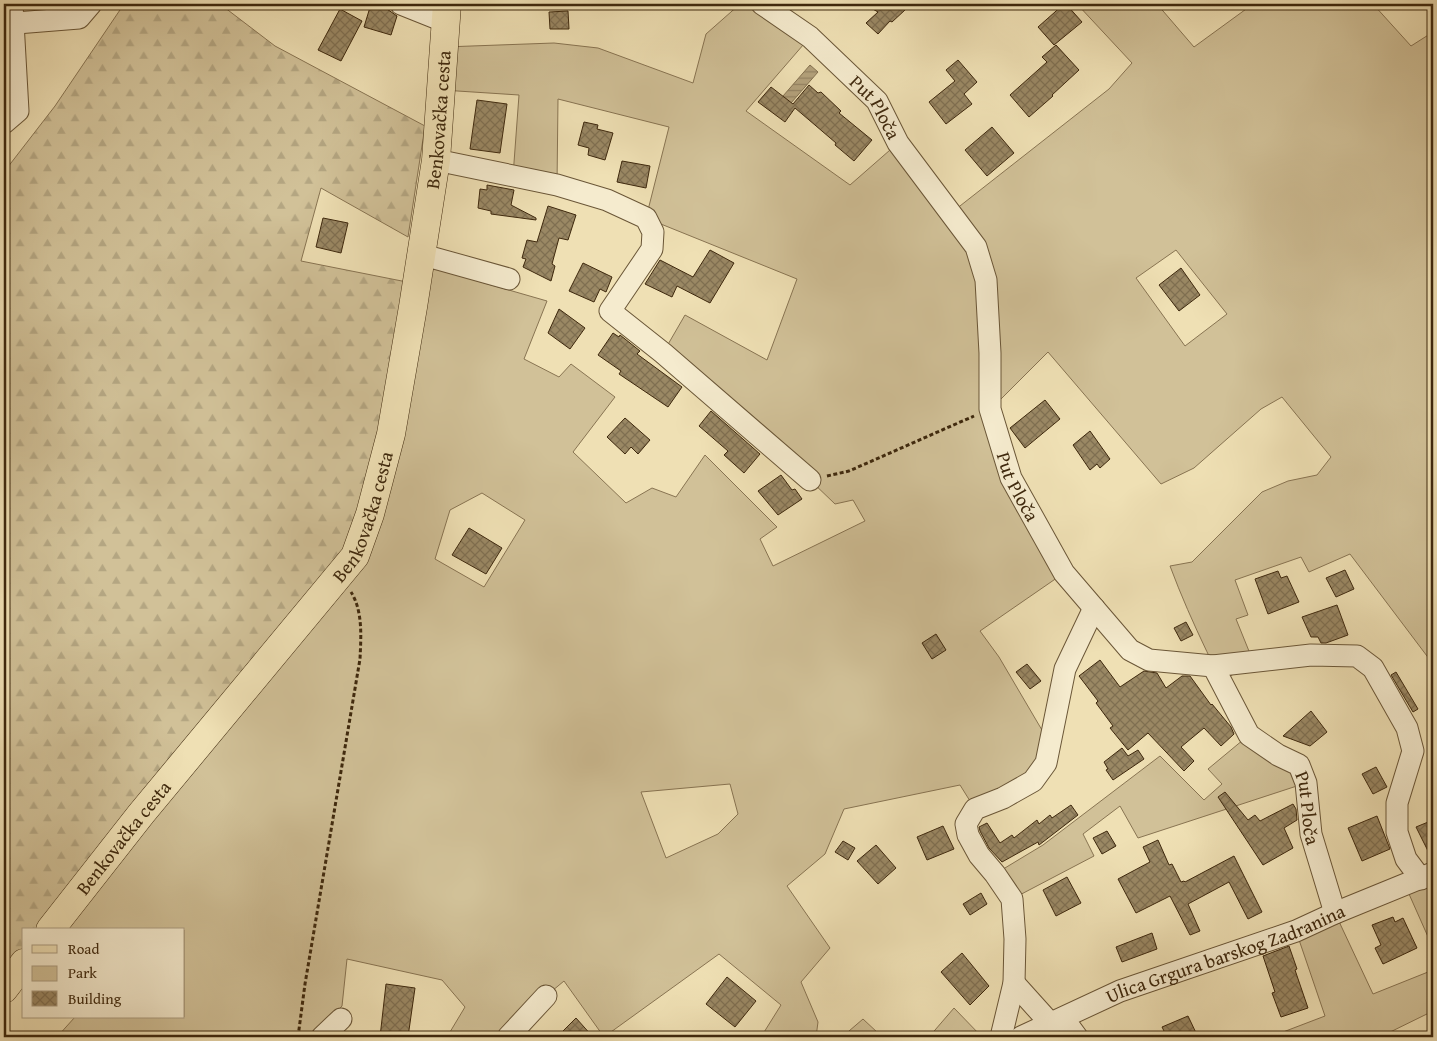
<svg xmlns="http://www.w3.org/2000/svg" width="1437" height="1041" font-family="'Gentium Book Plus',serif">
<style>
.green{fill:#d1c198;stroke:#887452;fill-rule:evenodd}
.forest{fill:url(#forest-firs);stroke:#887452}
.water{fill:url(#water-rules);stroke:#84714f}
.building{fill:url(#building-cross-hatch);stroke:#3e280d}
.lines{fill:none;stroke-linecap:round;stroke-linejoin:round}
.minor-casing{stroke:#6a5637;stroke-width:23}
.major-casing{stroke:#3e280d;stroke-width:29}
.path{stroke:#3e280d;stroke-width:3;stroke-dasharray:4 2.5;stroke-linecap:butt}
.minor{stroke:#f5ebce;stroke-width:21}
.major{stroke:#efe0b4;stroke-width:28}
.labels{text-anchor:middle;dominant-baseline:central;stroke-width:4.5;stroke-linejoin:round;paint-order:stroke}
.street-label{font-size:19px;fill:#3e280d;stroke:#f5ebce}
</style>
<defs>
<pattern id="forest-firs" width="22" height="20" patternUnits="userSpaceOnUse" patternTransform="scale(1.25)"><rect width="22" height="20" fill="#d1c198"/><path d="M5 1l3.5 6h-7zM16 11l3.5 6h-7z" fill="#b4a682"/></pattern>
<pattern id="water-rules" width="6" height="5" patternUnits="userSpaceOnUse" patternTransform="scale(1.25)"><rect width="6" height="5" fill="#b3a17b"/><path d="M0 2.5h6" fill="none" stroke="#938363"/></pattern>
<pattern id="building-cross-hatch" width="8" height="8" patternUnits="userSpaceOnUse" patternTransform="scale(1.25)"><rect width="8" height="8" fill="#9a8864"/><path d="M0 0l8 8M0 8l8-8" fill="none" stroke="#7f6f51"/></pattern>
</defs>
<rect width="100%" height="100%" fill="#efe0b4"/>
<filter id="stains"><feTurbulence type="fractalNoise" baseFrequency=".004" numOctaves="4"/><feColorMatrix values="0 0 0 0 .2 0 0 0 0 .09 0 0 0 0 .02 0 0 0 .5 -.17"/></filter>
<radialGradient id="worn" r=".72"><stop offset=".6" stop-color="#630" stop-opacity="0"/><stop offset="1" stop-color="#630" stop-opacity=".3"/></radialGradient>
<g class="green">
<path d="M740,4H762L810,37L746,111L850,185L898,143L951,213L1109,89L1132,63L1077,4H1157L1194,47L1253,4H1373L1411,46L1433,32V664L1350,554L1309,572L1301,557L1235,580L1248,615L1236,619L1253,661L1226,679L1252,730L1306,783L1138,838L1120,806L1083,834L1094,856L1012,899L995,874L1043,845L1160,756L1204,800L1222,784L1208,769L1249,735C1220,679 1192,625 1170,566L1192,562L1262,492L1288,481L1317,475L1331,457L1282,397L1261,409L1194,468L1161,484L1048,352L990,410L1064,573L980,631L999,657L1049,742L1046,763L975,809L960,785L844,809L825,854L787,886L830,948L801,982L818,1022L816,1037H761L781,1005L719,954L604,1037L564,981L546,996L508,1037H447L465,1007L442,980L347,959L342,1006L313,1037H57L75,1017H184V930H50L421,257L474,280L547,301L524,359L559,377L571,364L615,397L573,452L626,503L652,488L676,497L705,455L777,527L760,539L773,566L865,521L853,500L835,504L810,480L663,353L685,315L767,360L797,279L646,218L669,127L558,99L557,185L513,176L519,95L442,90L444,47L554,43L598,48L693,83L706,34ZM1176,250L1227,314L1185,346L1136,278ZM482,493L525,520L484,587L435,559L450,510ZM730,784L738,814L718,834L666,858L641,792Z"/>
<path d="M1433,873V948L1405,885Z"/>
<path d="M1335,913L1373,994L1433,970V1011L1380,1037H1270L1325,1016L1296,931Z"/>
<path d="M954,1008L982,1037H929Z"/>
<path d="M863,1019L878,1033L873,1037H842Z"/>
</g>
<path class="forest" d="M124,4H220L275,46L425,126L408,237L321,188L301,261L417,284L370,514L50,930H24V963L4,989V172L55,106Z"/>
<path class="water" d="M810,65L818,72L791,103L783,96Z"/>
<g class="building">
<path d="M371,4H389L387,9L397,16L391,35L364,27Z"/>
<path d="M864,4H898L905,10L892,22L890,21L878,34L866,23L878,12Z"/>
<path d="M1064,4H1066L1082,22L1054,45L1038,27Z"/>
<path d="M340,9L362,21L341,61L318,50Z"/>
<path d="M568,11L569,29H550L549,12Z"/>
<path d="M1056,45L1079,70L1052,95L1053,96L1029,117L1010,95L1047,62L1042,57Z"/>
<path d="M958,60L977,82L964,94L972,104L946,124L929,102L955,81L946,70Z"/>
<path d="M809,85L818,93L821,92L841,111L839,113L872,140L854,161L835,145L836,143L795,108L785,122L758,102L771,87L793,104Z"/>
<path d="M477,100L507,104L500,153L470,149Z"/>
<path d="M584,122L598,125L597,129L613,133L605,160L588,155L589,148L578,145Z"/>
<path d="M992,127L1014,153L987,176L965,150Z"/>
<path d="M622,161L650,166L646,188L617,182Z"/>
<path d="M487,185L514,190L511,205L536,218V220L491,214V211L478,208L480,189L487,190Z"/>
<path d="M548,206L576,215L568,240L559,238L552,264L555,266L551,281L523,267L526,259L522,258L527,240L537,242Z"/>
<path d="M323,218L348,223L341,253L316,247Z"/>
<path d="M710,250L734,263L710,303L677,286L672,297L645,284L660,260L693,277Z"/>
<path d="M583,263L612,277L606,292L600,289L594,302L569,291Z"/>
<path d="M1181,268L1200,295L1179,311L1159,285Z"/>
<path d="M559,309L585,328L570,349L548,333Z"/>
<path d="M613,333L619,337L620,335L640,351L637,354L682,387L668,407L619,374L621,371L598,355Z"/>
<path d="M1045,400L1060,419L1025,448L1010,428Z"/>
<path d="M711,411L760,454L744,473L724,455L728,451L699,426Z"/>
<path d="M625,418L650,440L638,454L631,447L625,454L607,437Z"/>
<path d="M1090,431L1110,459L1100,468L1097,464L1090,470L1073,445Z"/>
<path d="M781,475L792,490L795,489L802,499L778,515L758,491Z"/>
<path d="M469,528L502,548L486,574L452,555Z"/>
<path d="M1345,570L1354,589L1336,597L1326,578Z"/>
<path d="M1278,571L1281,578L1287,576L1299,602L1268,614L1255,579Z"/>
<path d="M1337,605L1348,635L1326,643H1321L1318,637H1311L1302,617Z"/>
<path d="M1186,622L1193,635L1181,641L1174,628Z"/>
<path d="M936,634L946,650L932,659L922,643Z"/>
<path d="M1100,660L1120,687L1144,671L1157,673L1166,688L1182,676H1190L1211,705L1212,704L1231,727L1234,734L1221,746L1204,728L1181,747L1194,761L1184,771L1148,733L1128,750L1110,728L1113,726L1096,703L1098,701L1079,676Z"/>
<path d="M1027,664L1041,681L1030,689L1016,672Z"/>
<path d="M1396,672L1418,709L1413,712L1391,675Z"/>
<path d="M1311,711L1327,732L1310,746L1283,736Z"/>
<path d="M1122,748L1128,756L1138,750L1144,759L1113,780L1106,770L1108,769L1104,762Z"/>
<path d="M1376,767L1387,787L1373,794L1362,774Z"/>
<path d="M1225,792L1248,820L1255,815L1260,821L1293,804L1296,809L1297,820L1284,828L1293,848L1263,865L1218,797Z"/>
<path d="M1071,805L1078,815L1039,845L1038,842L1002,862L989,848L980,831L979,827L987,823L1000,843L1012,835L1014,838L1037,820L1039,824L1050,815L1052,818Z"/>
<path d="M1377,816L1390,849L1362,861L1348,828Z"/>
<path d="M1433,820V861L1416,827Z"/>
<path d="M943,826L954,849L927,860L917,837Z"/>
<path d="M1107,831L1116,846L1102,854L1093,838Z"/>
<path d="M1158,840L1169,865L1172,864L1181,882L1184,881L1185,882L1234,856L1262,912L1248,919L1229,882L1188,904L1200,931L1190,935L1170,896L1136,913L1118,879L1150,862L1143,847Z"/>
<path d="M843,841L855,848L848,860L835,852Z"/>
<path d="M876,845L896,868L878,884L857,861Z"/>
<path d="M1067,877L1081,903L1056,916L1043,890Z"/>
<path d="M981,893L987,904L970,915L963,904Z"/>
<path d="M1393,917L1395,922L1403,918L1417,948L1383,964L1375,948L1381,945L1372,925Z"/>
<path d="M1152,933L1157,949L1122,962L1116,947Z"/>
<path d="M1289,946L1297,969L1295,970L1308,1008L1281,1017L1272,993L1275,992L1263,956Z"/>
<path d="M962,953L989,986L970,1005L941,972Z"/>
<path d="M727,977L756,1001L735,1027L706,1004Z"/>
<path d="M386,984L415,988L408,1037H380Z"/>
<path d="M1188,1016L1198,1037H1167L1162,1027Z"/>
<path d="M576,1018L593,1037H557Z"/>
</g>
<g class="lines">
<g class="minor-casing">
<g id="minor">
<path d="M401,4L446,22"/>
<path id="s1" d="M762,4L810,37L877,101L898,143L976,247L986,280L990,353V409L1011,478L1064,573L1130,650L1149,660L1213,666L1249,735L1278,755L1299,765L1306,783L1311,834L1335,913"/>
<path d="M4,24L79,18L91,4"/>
<path d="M4,123L18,111L12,4"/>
<path d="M436,160L557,185L607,200L646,218L653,232L652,249L610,311L663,353L810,480"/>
<path d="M421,257L434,258L509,279"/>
<path d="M1213,666L1311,655L1357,656L1373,668L1407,728L1413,751L1397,803V832L1406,859L1421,879"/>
<path d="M1014,983L1050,1023"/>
<path d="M1063,1018L1077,1037"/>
<path d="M322,1037L341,1019"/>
<path d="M508,1037L546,996"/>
<path d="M1001,1037L1014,983L1015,939L1012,899L995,874L979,855L968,835L966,824L975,809L1003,798L1033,781L1046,763L1065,669L1094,608"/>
<path id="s2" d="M1021,1037L1120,991L1296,931L1335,913L1433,873"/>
</g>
</g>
<g class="major-casing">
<g id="major">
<path id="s3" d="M50,930L141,814L355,556L370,514L391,434L413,307L436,160L447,4"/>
<path d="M4,989L24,963"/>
</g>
</g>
<g class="path">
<path d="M827,476L849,471L974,416"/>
<path d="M298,1037L305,984L360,659C361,637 363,611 351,592"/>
</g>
<use href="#minor" class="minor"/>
<use href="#major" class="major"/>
</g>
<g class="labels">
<g class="street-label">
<text stroke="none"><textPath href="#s1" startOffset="155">Put Ploča</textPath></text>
<text stroke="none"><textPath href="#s3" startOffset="928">Benkovačka cesta</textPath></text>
<text stroke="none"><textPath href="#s1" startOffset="574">Put Ploča</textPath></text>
<text stroke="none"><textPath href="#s3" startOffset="522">Benkovačka cesta</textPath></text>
<text stroke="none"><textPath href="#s1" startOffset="1040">Put Ploča</textPath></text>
<text stroke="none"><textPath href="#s3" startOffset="118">Benkovačka cesta</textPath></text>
<text stroke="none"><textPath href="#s2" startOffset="221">Ulica Grgura barskog Zadranina</textPath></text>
</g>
</g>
<rect width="1437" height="1041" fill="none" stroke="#efe0b4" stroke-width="20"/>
<rect x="5" y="5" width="1427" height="1031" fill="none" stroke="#3e280d" stroke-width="2.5"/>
<rect x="10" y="10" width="1417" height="1021" fill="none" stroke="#3e280d"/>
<rect x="22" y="928" width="162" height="90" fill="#f5ebce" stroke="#ac9d81"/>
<rect x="32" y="945" width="25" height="8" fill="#efe0b4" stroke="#ac9d81"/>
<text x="68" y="954" font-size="15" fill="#3e280d">Road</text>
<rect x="32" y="966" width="25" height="15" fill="#d1c198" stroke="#ac9d81"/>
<text x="68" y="978" font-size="15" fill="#3e280d">Park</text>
<rect x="32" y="991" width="25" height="15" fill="url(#building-cross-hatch)" stroke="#ac9d81"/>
<text x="68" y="1004" font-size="15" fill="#3e280d">Building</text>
<rect width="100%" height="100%" filter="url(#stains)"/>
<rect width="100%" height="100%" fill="url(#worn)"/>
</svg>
